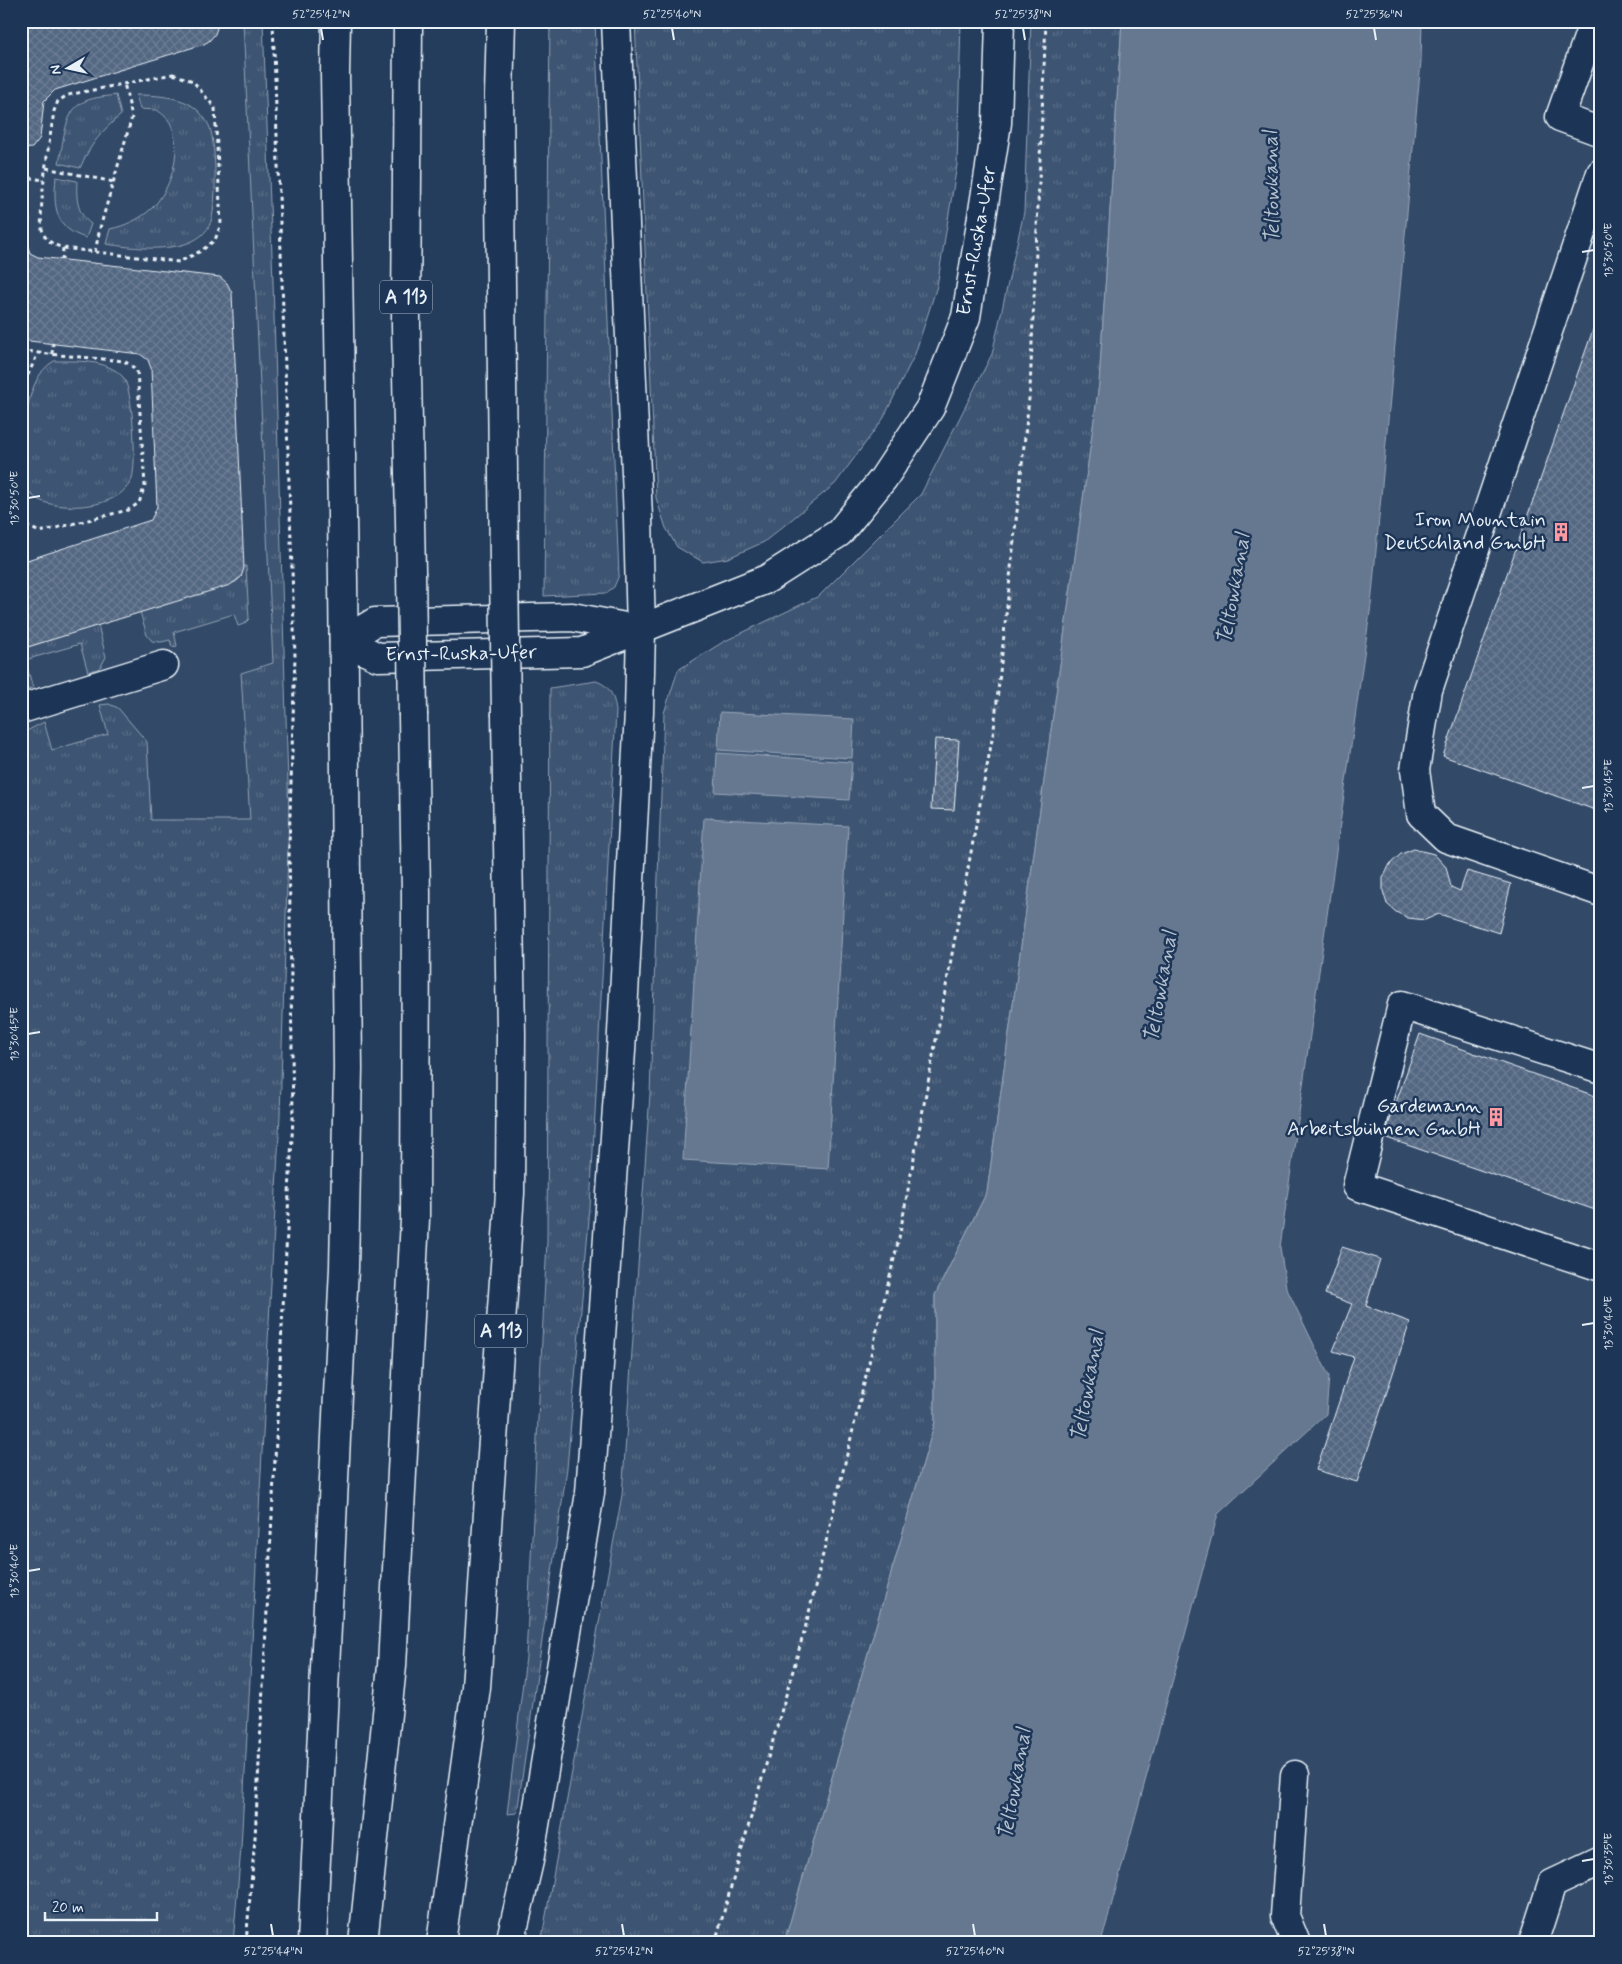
<svg xmlns="http://www.w3.org/2000/svg" width="1622" height="1964" font-family="Mynerve,sans-serif">
<style>
.built{fill:#334a68}
.grass{fill:url(#grass-tufts);stroke:#93a2b5}
.water{fill:#657890;stroke:#99a8ba}
.building{fill:url(#building-cross-hatch);stroke:#e8f1f8}
.lines{fill:none;stroke-linecap:round;stroke-linejoin:round}
.minor-casing{stroke:#e8f1f8;stroke-width:31}
.major-casing{stroke:#e8f1f8;stroke-width:31}
.highway-casing{stroke:#e8f1f8;stroke-width:31}
.path{stroke:#e8f1f8;stroke-width:3;stroke-dasharray:4 4;stroke-linecap:butt}
.minor{stroke:#1d3557;stroke-width:28}
.major{stroke:#1d3557;stroke-width:28}
.highway{stroke:#1d3557;stroke-width:28}
.highway-bridge-casing{stroke:#e8f1f8;stroke-width:31;stroke-linecap:butt}
.highway-bridge{stroke:#1d3557;stroke-width:28}
.ticks{fill:none;stroke:#e8f1f8;stroke-width:2}
.labels{text-anchor:middle;dominant-baseline:central;stroke-width:5;stroke-linejoin:round;paint-order:stroke}
.shield{fill:#1d3557;stroke:#abb9c8;stroke-width:1}
.shield-label{font-size:19px;font-weight:bold;fill:#e8f1f8}
.street-label{font-size:20px;fill:#e8f1f8;stroke:#1d3557}
.poi-label{font-size:20px;fill:#e8f1f8;stroke:#1d3557;text-anchor:end}
.water-label{font-size:21px;font-style:italic;fill:#b4c1ce;stroke:#1d3557}
.neatline{fill:none;stroke:#e8f1f8;stroke-width:2}
.ticks-label{font-size:12px;text-anchor:middle;fill:#e8f1f8}
</style>
<defs>
<pattern id="grass-tufts" width="24" height="20" patternUnits="userSpaceOnUse" patternTransform="scale(1.25)"><rect width="24" height="20" fill="#3e5472"/><path d="M3 7l-1-3M5 7V3M7 7l1-3M15 17l-1-3M17 17v-4M19 17l1-3" fill="none" stroke="#5a6d87"/></pattern>
<pattern id="building-cross-hatch" width="8" height="8" patternUnits="userSpaceOnUse" patternTransform="scale(1.25)"><rect width="8" height="8" fill="#536782"/><path d="M0 0l8 8M0 8l8-8" fill="none" stroke="#6c7d94"/></pattern>
</defs>
<rect width="100%" height="100%" fill="#253d5d"/>
<filter id="ink" filterUnits="userSpaceOnUse"><feTurbulence type="fractalNoise" baseFrequency=".02" numOctaves="2"/><feDisplacementMap in="SourceGraphic" scale="10" xChannelSelector="R" yChannelSelector="G"/><feConvolveMatrix kernelMatrix="1 2 1 2 8 2 1 2 1" color-interpolation-filters="sRGB"/></filter>
<g filter="url(#ink)">
<g class="built">
<path d="M21,21H263L273,282L289,846L21,817Z"/>
<path d="M1422,21H1601V1943H1101L1218,1514L1326,1414L1329,1376L1286,1287L1280,1247L1371,605L1421,61Z"/>
</g>
<g class="grass">
<path d="M243,21H263L273,282L289,817L280,1115L241,1848L233,1943H21V734L44,722L52,750L108,734L100,705L109,704L118,708L147,742L151,820H250L241,673L273,663Z"/>
<path d="M550,21H595L619,575L614,587L606,593L544,596Z"/>
<path d="M635,21H961L957,165L937,286L915,354L883,419L835,484L764,542L728,558L703,562L677,547L666,528L656,498Z"/>
<path d="M1031,21H1122L1099,384L987,1192L935,1295V1422L784,1943H541L622,1495L650,1094L664,713L678,670L723,642L819,596L921,494L992,354L1024,212Z"/>
<path d="M116,95L121,115C102,130 90,145 80,168L59,163C63,145 64,114 80,104C90,97 104,97 116,95Z"/>
<path d="M136,95C153,95 176,96 191,105C199,110 207,120 210,128C216,146 218,210 209,226C208,229 204,233 202,235C180,254 132,248 106,244L110,229C125,226 140,219 151,209C171,190 182,153 172,127C170,120 163,114 157,110L140,109Z"/>
<path d="M56,177L77,181C76,199 77,213 91,224L86,238C55,229 53,207 56,177Z"/>
<path d="M54,361C76,361 107,359 123,377C133,388 137,464 132,478C131,482 128,486 126,488C110,509 58,511 37,499C33,497 29,491 26,488C22,454 20,380 54,361Z"/>
<path d="M243,566H246L249,619L244,624L238,626L234,614L174,632L177,646L172,647L170,640L161,642L152,641L147,635L140,612L236,582L241,577Z"/>
<path d="M98,625L106,657L100,668L88,672L80,644L25,660L33,688L21,690V649Z"/>
<path d="M596,681C611,686 614,697 616,711L590,1208L567,1468L517,1813L507,1814L526,1657L547,1241L550,688Z"/>
</g>
<g class="water">
<path d="M1122,21H1422L1421,61L1371,605L1280,1247L1286,1287L1329,1376L1326,1414L1218,1514L1101,1943H784L935,1422V1295L987,1192L1099,384Z"/>
<path d="M720,712L854,719L852,758L718,750Z"/>
<path d="M717,753L852,762L849,800L715,792Z"/>
<path d="M704,818L848,826L828,1169L683,1160Z"/>
</g>
<g class="building">
<path d="M21,21H219V22L215,34L209,41L204,44L55,90L44,101L40,138L32,148L22,149Z"/>
<path d="M21,203L28,211L30,219L27,244L30,253L38,257L220,277L227,283L232,293L244,568L241,577L230,585L21,649V562L151,520L157,507L151,368L148,360L140,354L21,340Z"/>
<path d="M1601,307V812L1443,756Z"/>
<path d="M935,739L959,740L954,810L931,809Z"/>
<path d="M1414,849L1434,854L1446,867L1451,887L1460,891L1467,871L1511,884L1499,933L1439,914L1425,920L1408,918L1396,912L1387,904L1383,891V878L1390,864L1401,854Z"/>
<path d="M1420,1034L1601,1098V1212L1384,1137Z"/>
<path d="M1342,1247L1380,1259L1366,1306L1410,1322L1357,1482L1316,1470L1354,1357L1333,1351L1352,1304L1325,1294Z"/>
</g>
<g class="lines">
<g class="minor-casing">
<g id="minor">
<path d="M1594,21L1560,117L1601,132"/>
<path d="M1601,173L1428,690L1415,770L1421,814L1446,838L1601,892"/>
<path d="M21,709L164,665"/>
<path d="M1601,1069L1402,1005L1357,1186L1601,1267"/>
<path d="M1295,1775L1285,1916L1296,1943"/>
<path d="M1533,1943L1552,1884L1601,1861"/>
</g>
</g>
<g class="major-casing">
<g id="major">
<path d="M344,641L378,657L582,652L767,579L839,533L883,479L930,408L966,317L997,123L1000,21"/>
<path d="M344,641L375,622L572,617L641,630"/>
</g>
</g>
<g class="highway-casing">
<g id="highway">
<path d="M408,21L406,325L411,572"/>
<path d="M501,21L499,95L504,566"/>
<path d="M312,1943L344,1268L348,1068L343,580L335,74L336,21"/>
<path d="M363,1943L392,1666L415,1219L416,893L413,716"/>
<path d="M441,1943L476,1687L510,1193L511,1034L506,716"/>
<path d="M510,1943L529,1861L590,1493L621,1051L639,712L641,630L638,518L616,21"/>
</g>
</g>
<g class="path">
<path d="M173,74L193,81L215,108L221,224L215,240L201,251L179,262L63,248C55,245 49,243 44,235C35,220 51,133 54,111L58,101L68,95Z"/>
<path d="M46,168L114,182"/>
<path d="M21,177L44,180"/>
<path d="M95,252L100,228L132,117L124,83"/>
<path d="M62,260L63,248"/>
<path d="M21,350L38,353"/>
<path d="M52,354L53,343"/>
<path d="M21,390L38,353L124,361L137,370L145,485L139,503L128,510L40,532L24,525L21,521"/>
<path d="M246,1943L255,1838L293,1118L289,846L295,656L273,21"/>
<path d="M715,1943L806,1625L899,1238L994,729L1030,389L1046,21"/>
</g>
<use href="#minor" class="minor"/>
<use href="#major" class="major"/>
<use href="#highway" class="highway"/>
<g class="highway-bridge-casing">
<g id="highway-bridge">
<path d="M504,566L506,716"/>
<path d="M411,572L413,716"/>
</g>
</g>
<use href="#highway-bridge" class="highway-bridge"/>
</g>
</g>
<path class="ticks" d="M321,28L323,40M672,28L674,40M1023,28L1025,40M1374,28L1376,40M1582,252L1594,250M28,498L40,496M1582,788L1594,786M28,1034L40,1032M1582,1325L1594,1323M28,1571L40,1569M1582,1861L1594,1859M271,1924L273,1936M622,1924L624,1936M973,1924L975,1936M1324,1924L1326,1936"/>
<defs>
<g id="building-bare" transform="scale(1.5)"><path d="M-4-6H4V6H1V3H-1V6H-4ZM-2.5-4.3h1.7v1.8h-1.7ZM.8-4.3h1.7v1.8H.8ZM-2.5-1h1.7V.8h-1.7ZM.8-1h1.7V.8H.8Z" fill="#ff9aa2" stroke="#1d3557" stroke-width="2.5" paint-order="stroke"/></g>
</defs>
<g fill-rule="evenodd">
<use href="#building-bare" x="1561" y="532"/>
<use href="#building-bare" x="1496" y="1117"/>
</g>
<g class="labels">
<g class="shield">
<rect x="380" y="280.5" width="52" height="33" rx="4"/>
<rect x="475" y="1314.5" width="52" height="33" rx="4"/>
</g>
<g class="shield-label">
<text x="406" y="297">A 113</text>
<text x="501" y="1331">A 113</text>
</g>
<g class="street-label">
<text transform="translate(977 241) rotate(-80)">Ernst-Ruska-Ufer</text>
<text transform="translate(461 654) rotate(-1)">Ernst-Ruska-Ufer</text>
</g>
<g class="poi-label">
<text x="1546" y="520">Iron Mountain<tspan x="1546" dy="23">Deutschland GmbH</tspan></text>
<text x="1481" y="1106">Gardemann<tspan x="1481" dy="23">Arbeitsbühnen GmbH</tspan></text>
</g>
<g class="water-label">
<text transform="translate(1272 187) rotate(-91)">Teltowkanal</text>
<text transform="translate(1234 589) rotate(-80)">Teltowkanal</text>
<text transform="translate(1161 987) rotate(-80)">Teltowkanal</text>
<text transform="translate(1088 1386) rotate(-80)">Teltowkanal</text>
<text transform="translate(1015 1784) rotate(-80)">Teltowkanal</text>
</g>
</g>
<rect width="1622" height="1964" fill="none" stroke="#1d3557" stroke-width="55"/>
<g transform="translate(68 68) rotate(261)" stroke="#1d3557" stroke-width="4" paint-order="stroke">
<path d="M0-4L9 19L0 12L-9 19Z" fill="#e8f1f8"/>
<text y="-8" font-size="14" font-weight="bold" text-anchor="middle" fill="#e8f1f8">N</text>
</g>
<path d="M45 1912v8h112v-8" fill="none" stroke="#e8f1f8" stroke-width="2.5"/>
<text x="52" y="1912" font-size="15" fill="#e8f1f8" stroke="#1d3557" stroke-width="4" paint-order="stroke">20 m</text>
<rect x="28" y="28" width="1566" height="1908" class="neatline"/>
<g class="ticks-label">
<text x="321" y="18">52°25'42"N</text>
<text x="672" y="18">52°25'40"N</text>
<text x="1023" y="18">52°25'38"N</text>
<text x="1374" y="18">52°25'36"N</text>
<text transform="translate(1608 250) rotate(-90)" y="4">13°30'50"E</text>
<text transform="translate(14 498) rotate(-90)" y="4">13°30'50"E</text>
<text transform="translate(1608 786) rotate(-90)" y="4">13°30'45"E</text>
<text transform="translate(14 1034) rotate(-90)" y="4">13°30'45"E</text>
<text transform="translate(1608 1323) rotate(-90)" y="4">13°30'40"E</text>
<text transform="translate(14 1571) rotate(-90)" y="4">13°30'40"E</text>
<text transform="translate(1608 1859) rotate(-90)" y="4">13°30'35"E</text>
<text x="273" y="1955">52°25'44"N</text>
<text x="624" y="1955">52°25'42"N</text>
<text x="975" y="1955">52°25'40"N</text>
<text x="1326" y="1955">52°25'38"N</text>
</g>
</svg>
